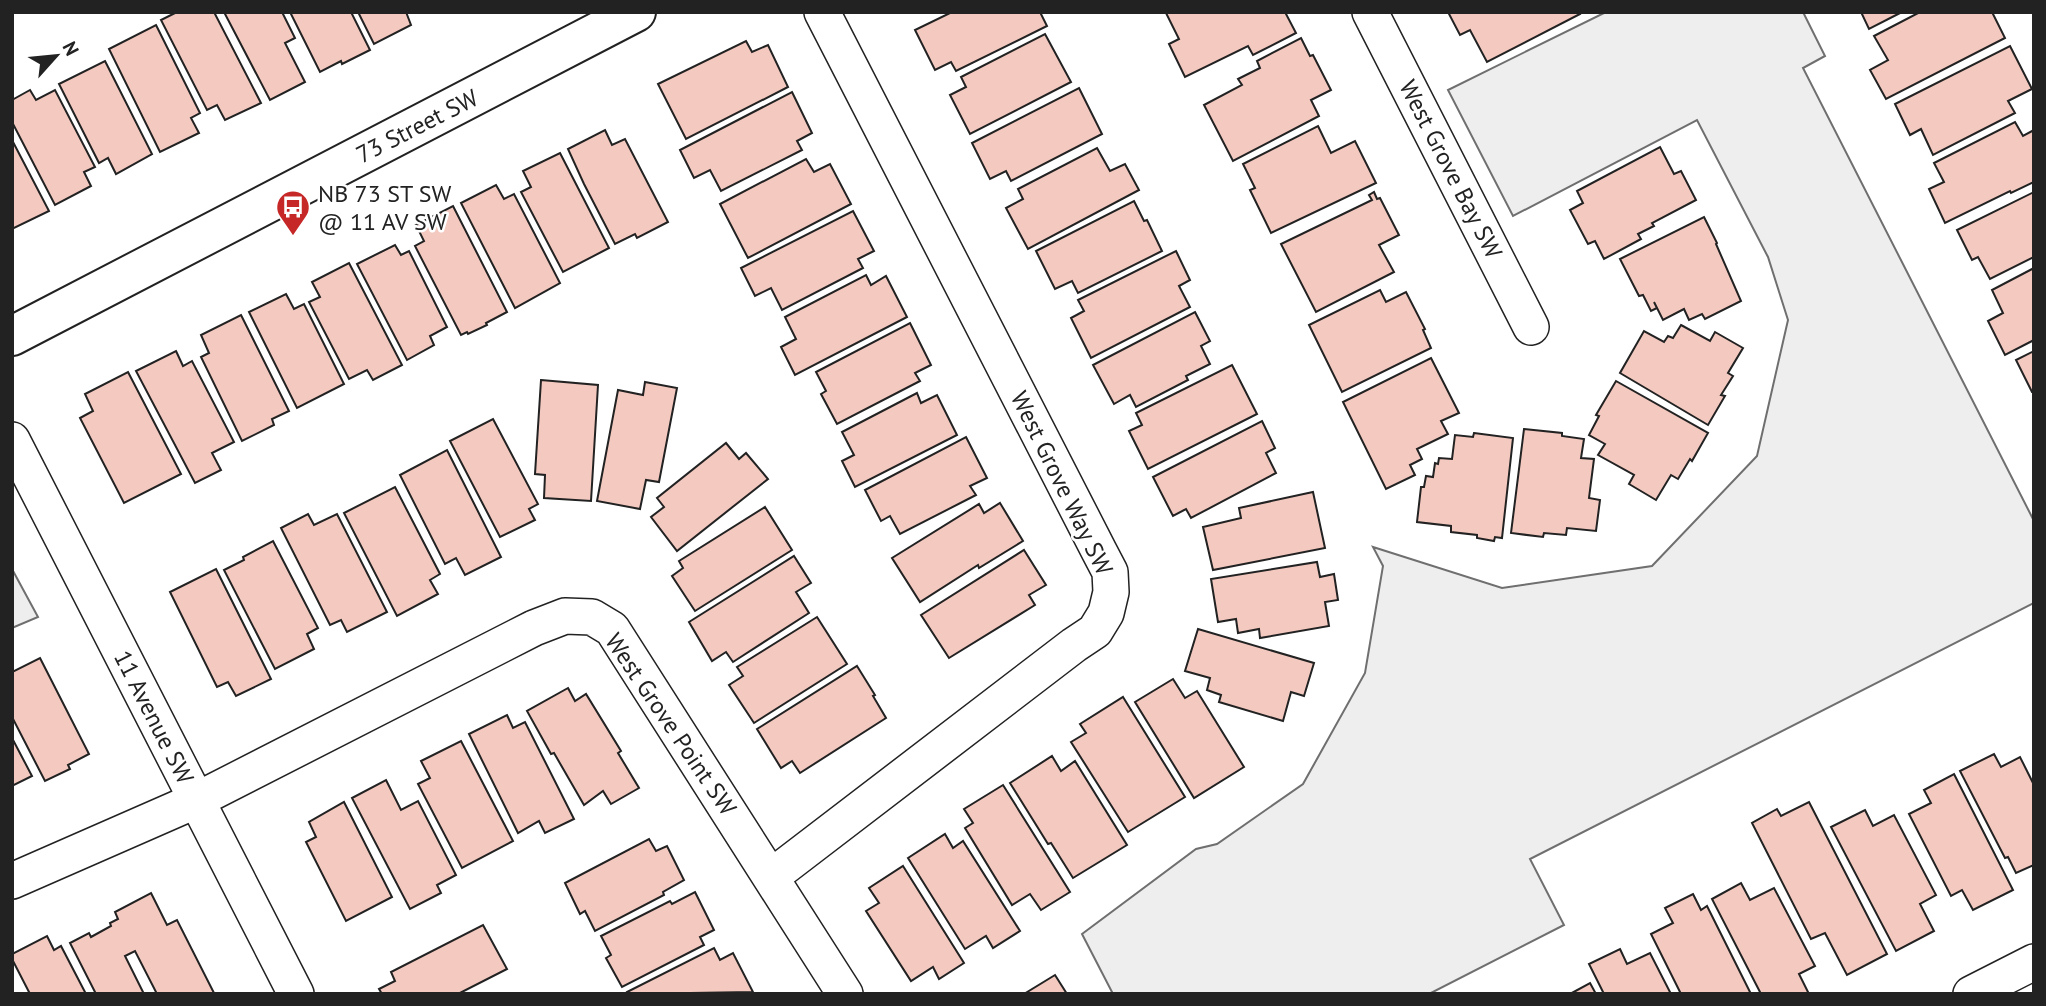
<svg xmlns="http://www.w3.org/2000/svg" width="2046" height="1006" font-family="'PT Sans',sans-serif">
<style>
.green{fill:#eee;stroke:#6f6f6f;stroke-width:2}
.building{fill:#f3c9c0;stroke:#222;stroke-width:2}
.lines{fill:none;stroke-linecap:round;stroke-linejoin:round}
.minor-casing{stroke:#222;stroke-width:38}
.tertiary-casing{stroke:#222;stroke-width:42}
.minor{stroke:#fff;stroke-width:35}
.tertiary{stroke:#fff;stroke-width:38}
.labels{text-anchor:middle;dominant-baseline:central;stroke-width:5;stroke-linejoin:round;paint-order:stroke}
.street-label{font-size:24px;fill:#222;stroke:#fff}
.poi-label{font-size:24px;fill:#222;stroke:#fff;text-anchor:start}
</style>
<rect width="100%" height="100%" fill="#fff"/>
<g class="green">
<path d="M1606,12H1803L1825,56L1803,68L2034,521V603L1530,859L1564,925L1429,994H1113L1082,934L1196,849L1217,844L1303,784L1365,673L1383,566L1373,547L1502,588L1652,566L1757,456L1788,320L1768,257L1697,120L1513,216L1448,90Z"/>
<path d="M12,569L38,617L12,628Z"/>
</g>
<g class="building">
<path d="M177,12H214L261,103L225,120L217,105L207,110L161,20Z"/>
<path d="M224,12H282L295,38L285,43L305,82L270,100Z"/>
<path d="M290,12H351L370,50L342,64L341,61L320,72Z"/>
<path d="M358,12H406L411,25L374,44Z"/>
<path d="M952,12H1040L1047,26L956,71L951,62L935,70L915,30Z"/>
<path d="M1168,12H1285L1296,33L1253,55L1248,46L1185,77L1169,44L1179,39L1166,13Z"/>
<path d="M1448,12H1579L1580,14L1487,62L1470,30L1460,35Z"/>
<path d="M1861,12H1902L1869,29Z"/>
<path d="M1920,12H1992L2005,38L1886,99L1870,70L1888,60L1874,36Z"/>
<path d="M156,25L200,113L191,118L199,133L160,152L109,49Z"/>
<path d="M1045,34L1071,82L970,134L950,95L966,87L961,77Z"/>
<path d="M1301,38L1310,56L1313,55L1331,90L1311,100L1319,116L1233,161L1204,105L1242,85L1238,79L1260,68L1257,61Z"/>
<path d="M746,41L752,52L768,45L788,87L686,139L658,84Z"/>
<path d="M2010,46L2032,89L2008,101L2015,113L1933,155L1921,129L1910,135L1895,104Z"/>
<path d="M105,61L152,154L116,174L108,158L99,163L59,84Z"/>
<path d="M1079,88L1102,134L1011,181L1006,171L990,179L972,143Z"/>
<path d="M30,90L36,100L55,90L95,167L84,172L91,186L55,205L12,122V100Z"/>
<path d="M792,92L812,133L797,141L802,150L721,191L710,170L694,178L680,150Z"/>
<path d="M2015,122L2023,136L2034,130V182L2011,193L2010,191L1945,223L1929,189L1944,182L1934,163Z"/>
<path d="M1318,126L1331,153L1355,141L1376,183L1271,233L1250,190L1255,188L1243,164Z"/>
<path d="M605,130L612,145L625,139L668,222L637,238L635,234L615,244L584,184L568,149Z"/>
<path d="M12,140L49,211L12,229Z"/>
<path d="M1660,147L1674,174L1681,171L1696,200L1652,223L1654,226L1638,234L1641,239L1604,259L1595,241L1588,244L1570,210L1583,203L1577,191Z"/>
<path d="M1097,148L1110,171L1125,164L1139,190L1028,249L1006,208L1023,199L1018,189Z"/>
<path d="M560,153L609,248L563,272L521,192L531,187L523,171Z"/>
<path d="M806,159L814,172L830,164L851,204L748,258L720,204Z"/>
<path d="M496,185L504,199L514,194L560,283L515,308L461,203Z"/>
<path d="M1374,192L1377,199L1380,198L1399,235L1379,245L1394,272L1316,312L1281,244L1372,200L1369,195Z"/>
<path d="M2034,192V257L1990,279L1978,257L1972,260L1957,230Z"/>
<path d="M1134,201L1144,221L1147,220L1162,251L1078,293L1072,281L1055,289L1036,251Z"/>
<path d="M453,206L507,312L486,323L487,325L468,334L467,332L461,335L415,246L424,241L416,225Z"/>
<path d="M853,211L874,251L858,259L863,268L782,310L771,288L755,296L741,268Z"/>
<path d="M1704,217L1717,243L1716,244L1741,301L1705,319L1702,314L1689,320L1684,309L1663,320L1654,302L1657,308L1651,311L1643,295L1639,296L1620,259Z"/>
<path d="M395,245L401,255L409,251L447,327L430,336L434,345L407,360L357,264Z"/>
<path d="M1176,251L1190,280L1179,286L1190,307L1091,358L1071,318L1084,311L1078,300Z"/>
<path d="M349,263L402,365L373,380L367,370L349,379L309,302L320,297L312,282Z"/>
<path d="M2034,268V340L2005,355L1988,321L2003,313L1992,290Z"/>
<path d="M866,275L871,285L886,276L907,317L795,375L781,347L796,339L785,317Z"/>
<path d="M1380,290L1386,302L1406,292L1425,329L1423,330L1431,348L1342,392L1309,325Z"/>
<path d="M286,294L294,309L304,304L344,384L297,408L249,312Z"/>
<path d="M1195,312L1210,341L1201,346L1210,364L1186,376L1188,380L1136,407L1130,395L1114,404L1093,365Z"/>
<path d="M241,315L289,411L272,419L274,425L242,441L201,357L209,353L201,335Z"/>
<path d="M910,323L931,365L915,373L920,381L837,424L821,394L826,391L816,372Z"/>
<path d="M1681,325L1710,341L1715,332L1743,348L1728,373L1733,376L1721,395L1725,396L1708,425L1620,373L1644,331L1664,342L1668,336L1673,338Z"/>
<path d="M176,351L183,366L192,361L234,442L212,453L221,470L195,483L136,371Z"/>
<path d="M2034,351V392H2032L2016,360Z"/>
<path d="M1431,358L1459,413L1441,421L1448,434L1417,449L1422,459L1410,465L1415,475L1386,489L1343,402Z"/>
<path d="M1232,365L1257,414L1148,469L1129,431L1142,425L1136,413Z"/>
<path d="M128,372L181,474L124,503L80,418L93,411L85,394Z"/>
<path d="M541,380L598,385L591,501L544,498L545,475L535,474Z"/>
<path d="M1616,381L1708,433L1692,461L1690,459L1678,479L1671,475L1656,500L1629,484L1634,475L1598,455L1605,444L1589,435L1599,416L1596,415Z"/>
<path d="M645,382L677,388L659,482L646,480L640,509L597,501L618,390L643,395Z"/>
<path d="M917,393L921,403L937,395L957,435L855,487L842,461L854,455L842,432Z"/>
<path d="M493,419L538,504L529,509L535,520L500,537L450,441Z"/>
<path d="M1262,421L1275,448L1266,453L1276,473L1191,518L1186,509L1173,516L1153,477Z"/>
<path d="M1524,429L1562,433V436L1584,439L1581,458L1594,459L1589,498L1600,500L1596,531L1567,528L1566,535L1544,533L1543,537L1511,533Z"/>
<path d="M1474,433L1513,438L1502,538L1495,537L1494,541L1477,538V535L1451,532V526L1417,522L1421,487H1424L1426,476L1433,477L1435,463L1438,464L1439,458L1452,459L1455,435L1473,437Z"/>
<path d="M966,437L987,478L970,486L976,495L900,534L890,516L881,521L865,490Z"/>
<path d="M726,443L739,459L746,453L768,479L677,551L651,517L664,507L657,498Z"/>
<path d="M447,450L501,557L465,575L456,558L445,564L400,475Z"/>
<path d="M395,487L440,574L430,580L438,594L397,616L344,513Z"/>
<path d="M1313,492L1325,548L1213,570L1203,527L1241,518L1239,508Z"/>
<path d="M1000,503L1023,541L979,568L978,565L920,602L892,558L979,504L984,513Z"/>
<path d="M765,507L792,550L695,611L672,576L683,568L679,561Z"/>
<path d="M308,514L314,525L337,514L387,612L347,632L341,620L330,625L281,528Z"/>
<path d="M273,541L318,628L307,634L314,649L275,669L224,570L244,560L243,557Z"/>
<path d="M1024,550L1046,585L1029,595L1035,605L949,658L921,615Z"/>
<path d="M794,556L811,583L796,592L809,613L733,662L726,652L712,661L689,622Z"/>
<path d="M1317,562L1320,577L1334,574L1338,600L1325,602L1329,626L1260,638L1259,629L1238,633L1236,619L1218,622L1211,579Z"/>
<path d="M216,569L271,679L236,696L228,682L217,687L170,592Z"/>
<path d="M817,617L847,664L754,723L729,685L743,676L737,667Z"/>
<path d="M1198,629L1314,663L1304,696L1291,692L1283,721L1219,702L1221,695L1207,690L1210,678L1185,671Z"/>
<path d="M40,658L89,754L68,765L70,769L45,781L12,717V672Z"/>
<path d="M857,666L875,695L873,696L886,718L800,773L792,761L781,768L757,729Z"/>
<path d="M1173,679L1185,698L1197,691L1244,767L1194,798L1135,702Z"/>
<path d="M568,688L575,701L586,694L621,751L618,753L639,788L611,804L603,791L584,805L554,753L551,754L527,711Z"/>
<path d="M1123,697L1185,797L1128,832L1071,742L1086,733L1080,724Z"/>
<path d="M507,715L513,728L525,722L574,819L545,833L539,821L518,833L469,734Z"/>
<path d="M12,738L32,776L12,786Z"/>
<path d="M461,741L513,841L462,868L418,784L430,778L421,761Z"/>
<path d="M1994,754L2001,767L2020,757L2034,785V865L2016,873L2008,857L2005,858L1960,771Z"/>
<path d="M1052,756L1061,771L1075,761L1127,845L1073,878L1051,843L1048,844L1010,783Z"/>
<path d="M1954,774L2013,890L1973,910L1962,890L1951,896L1909,814L1931,803L1924,790Z"/>
<path d="M386,780L401,810L418,801L456,875L437,885L441,893L410,909L352,798Z"/>
<path d="M1003,785L1070,892L1041,910L1030,894L1012,905L965,828L973,823L964,809Z"/>
<path d="M344,802L392,897L346,921L306,842L316,837L309,822Z"/>
<path d="M1809,802L1887,954L1847,975L1825,933L1811,939L1752,823L1777,809L1781,816Z"/>
<path d="M1865,810L1873,826L1894,815L1936,895L1920,904L1934,931L1896,951L1831,827Z"/>
<path d="M945,834L953,848L963,841L1020,931L993,948L986,936L965,949L908,858Z"/>
<path d="M649,839L656,851L667,846L684,880L663,892L664,895L595,931L585,911L580,914L565,883Z"/>
<path d="M903,866L964,963L939,979L933,967L911,981L866,911L879,903L869,888Z"/>
<path d="M1741,883L1750,900L1774,888L1815,966L1799,974L1809,994H1761L1712,899Z"/>
<path d="M695,892L714,930L700,937L704,945L622,987L606,958L611,955L601,936L670,901L672,904Z"/>
<path d="M151,893L167,925L177,920L214,993L157,994L135,951L125,956L144,994H96L70,943L89,933L91,937L111,926L110,923L118,919L115,912Z"/>
<path d="M1693,894L1701,910L1707,906L1751,994H1681L1651,934L1673,923L1665,908Z"/>
<path d="M483,925L507,969L458,994H382L379,989L395,981L391,972Z"/>
<path d="M47,936L54,950L61,946L86,994H30L12,959V954Z"/>
<path d="M714,948L720,960L733,953L753,992L628,994L627,992Z"/>
<path d="M1620,949L1627,964L1650,953L1671,994H1604L1589,964Z"/>
<path d="M1055,975L1067,994H1024Z"/>
<path d="M1590,983L1596,994H1570Z"/>
</g>
<g class="lines">
<g class="minor-casing">
<g id="minor">
<path d="M1370,12L1531,327"/>
<path d="M12,440L296,994"/>
<path d="M771,877L1074,645L1095,631L1106,613L1111,592L1110,572L1099,551L822,12"/>
<path d="M12,881L197,800L534,628L565,616L592,617L612,629L845,994"/>
<path d="M1971,994L2034,962"/>
</g>
</g>
<g class="tertiary-casing">
<path id="tertiary" d="M12,336L636,12"/>
</g>
<use href="#minor" class="minor"/>
<use href="#tertiary" class="tertiary"/>
</g>
<defs>
<g id="bus-pin" transform="scale(1.75)"><path d="M0 17L-7.5 6A9.5 9.5 0 1 1 7.5 6Z" fill="#c62828" stroke="#fff"/><path d="M-5-6H5V4H4V6H2V4H-2V6H-4V4H-5ZM-3.5-4V0h7V-4ZM-3.5 1.2v1.5H-2V1.2ZM2 1.2v1.5H3.5V1.2Z" fill="#fff"/></g>
</defs>
<g fill-rule="evenodd">
<use href="#bus-pin" x="293" y="207"/>
</g>
<g class="labels">
<g class="street-label">
<text transform="translate(417 126) rotate(-27)">73 Street SW</text>
<text transform="translate(1451 169) rotate(63)">West Grove Bay SW</text>
<text transform="translate(1062 483) rotate(64)">West Grove Way SW</text>
<text transform="translate(154 717) rotate(63)">11 Avenue SW</text>
<text transform="translate(671 724) rotate(56)">West Grove Point SW</text>
</g>
<g class="poi-label">
<text x="318" y="193">NB 73 ST SW<tspan x="318" dy="28">@ 11 AV SW</tspan></text>
</g>
</g>
<rect width="2046" height="1006" fill="none" stroke="#222222" stroke-width="28"/>
<g transform="translate(56 56) rotate(63)" stroke="#ffffff" stroke-width="5" paint-order="stroke">
<path d="M0-5L12 26L0 18L-12 26Z" fill="#222222"/>
<text y="-10" font-size="19" font-weight="bold" text-anchor="middle" fill="#222222">N</text>
</g>
</svg>
